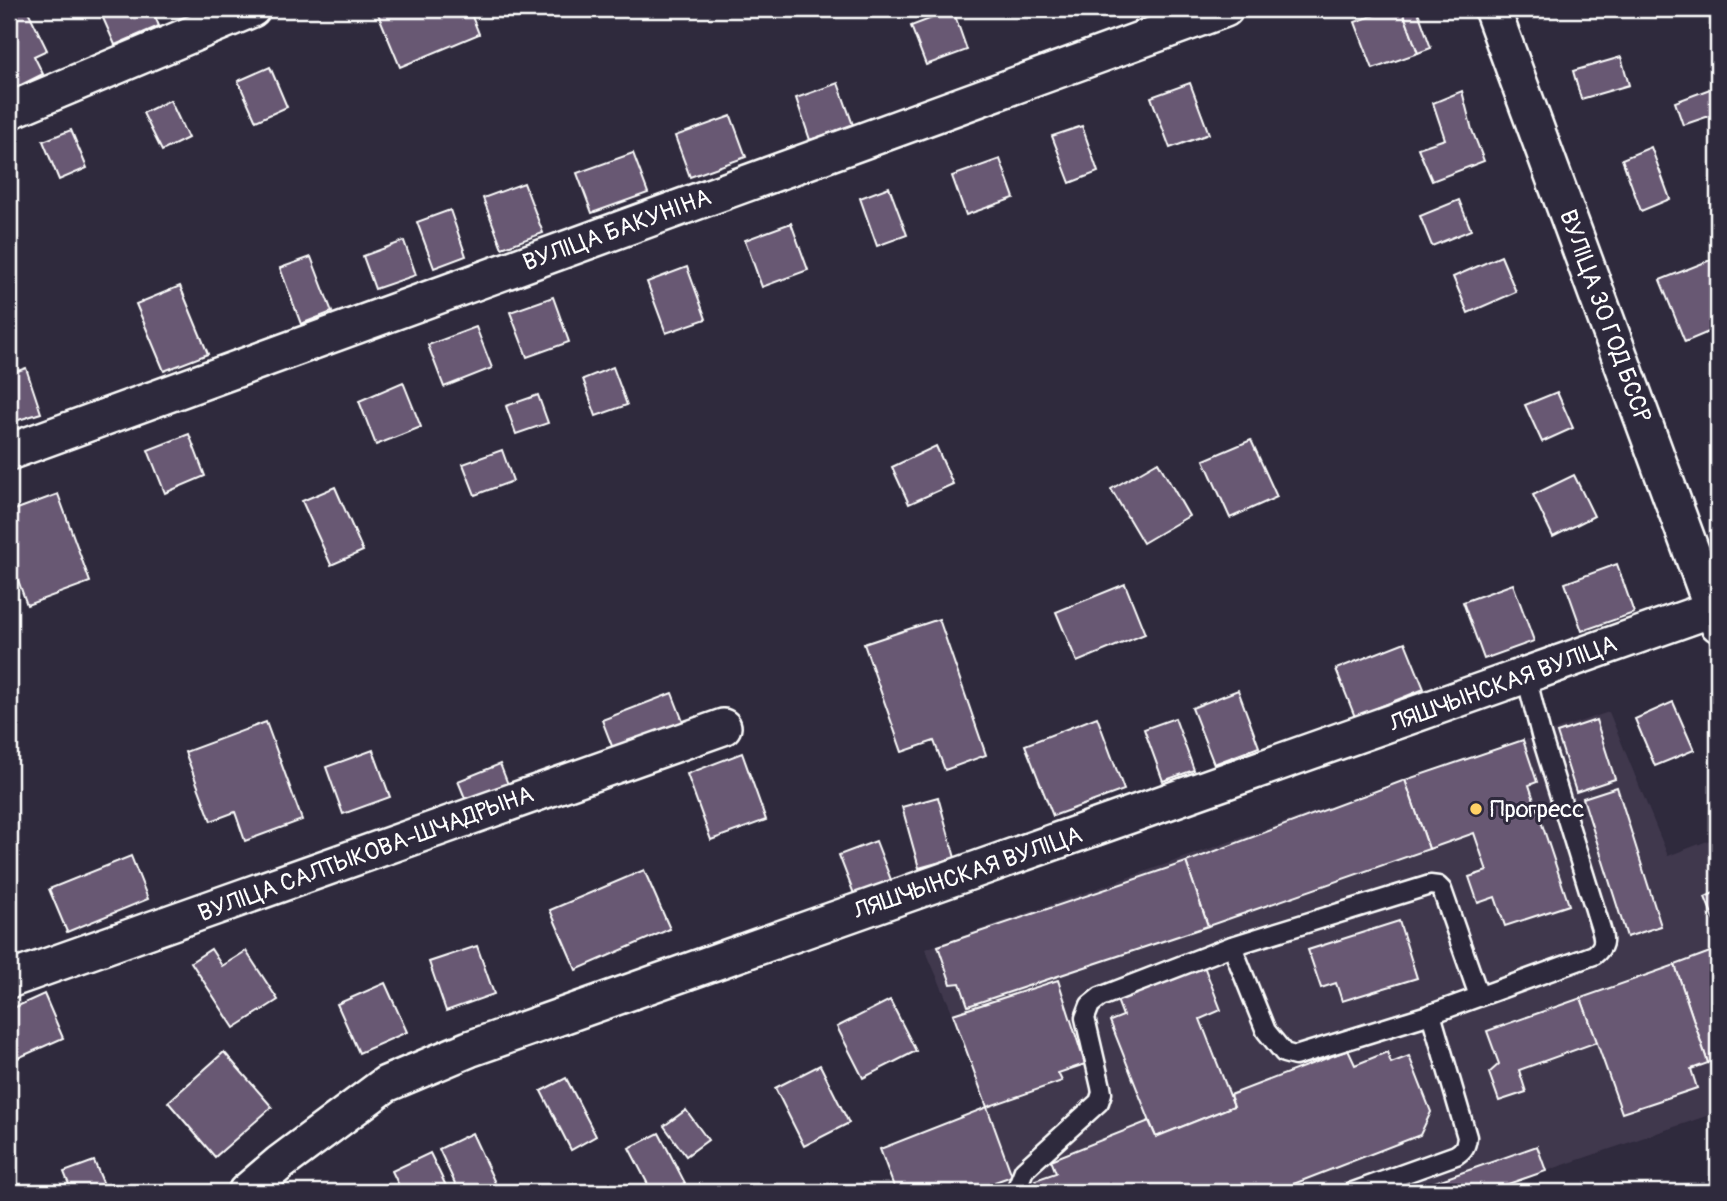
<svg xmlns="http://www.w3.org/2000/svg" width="1727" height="1201" font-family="Pangolin,sans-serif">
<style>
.built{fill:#40384d}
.building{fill:#685973;stroke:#fff;stroke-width:2}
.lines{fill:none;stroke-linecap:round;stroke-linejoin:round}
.lane-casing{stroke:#fff;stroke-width:23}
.street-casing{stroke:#fff;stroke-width:40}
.lane{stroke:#2f2a3d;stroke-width:18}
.street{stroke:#2f2a3d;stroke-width:35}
.poi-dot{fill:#ffd166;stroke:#2f2a3d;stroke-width:2.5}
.labels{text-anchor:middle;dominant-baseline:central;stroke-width:6;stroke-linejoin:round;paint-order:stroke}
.street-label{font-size:24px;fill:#fff;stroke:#2f2a3d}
.poi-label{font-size:24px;fill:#fff;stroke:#2f2a3d;text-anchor:start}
</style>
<rect width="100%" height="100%" fill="#2f2a3d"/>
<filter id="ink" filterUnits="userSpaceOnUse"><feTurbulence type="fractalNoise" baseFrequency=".0143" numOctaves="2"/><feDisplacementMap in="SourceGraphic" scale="14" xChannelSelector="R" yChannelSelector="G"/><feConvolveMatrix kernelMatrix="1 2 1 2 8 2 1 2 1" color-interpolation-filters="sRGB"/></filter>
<g filter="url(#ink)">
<path class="built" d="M1609,712L1668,856L1718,837V1112L1485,1192H896L880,1149L987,1107L953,1014L925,949L1405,780Z"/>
<g class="building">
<path d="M21,9H27L47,50L34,56L43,74L9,91V15Z"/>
<path d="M99,9H152L159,26L115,45Z"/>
<path d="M376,9H469L479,34L400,67Z"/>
<path d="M1391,9H1402L1418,53L1373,69L1355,22Z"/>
<path d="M1402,9H1417L1431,48L1418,53Z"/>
<path d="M953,10L967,50L926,65L911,26Z"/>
<path d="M1621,57L1629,85L1581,99L1573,71Z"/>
<path d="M270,67L287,107L256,121L238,81Z"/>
<path d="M838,83L853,125L810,140L796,98Z"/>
<path d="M1190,83L1209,134L1170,148L1151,97Z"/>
<path d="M1718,86V113L1683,125L1675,102Z"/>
<path d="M1462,91L1472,130L1484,161L1432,181L1418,148L1445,139L1433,103Z"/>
<path d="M170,100L188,138L162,151L143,113Z"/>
<path d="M731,116L746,157L690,177L675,136Z"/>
<path d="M1082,126L1098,172L1070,183L1052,136Z"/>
<path d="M71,130L87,168L59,180L43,141Z"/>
<path d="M1651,147L1670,199L1641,211L1622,159Z"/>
<path d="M633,153L648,193L592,213L577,173Z"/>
<path d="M1000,159L1014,198L966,215L952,176Z"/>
<path d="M524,183L543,233L502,248L483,198Z"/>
<path d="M889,187L907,235L877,246L860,198Z"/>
<path d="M1459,200L1471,230L1432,246L1420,216Z"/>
<path d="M450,210L466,256L434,268L417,222Z"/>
<path d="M791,223L808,270L762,287L745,240Z"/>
<path d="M404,241L416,275L375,289L363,256Z"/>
<path d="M1501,256L1516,292L1468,313L1453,277Z"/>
<path d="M311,257L332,312L301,324L280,268Z"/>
<path d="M1718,257V328L1685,342L1660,280Z"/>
<path d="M687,267L706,319L666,333L647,282Z"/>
<path d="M180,286L208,354L164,371L136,304Z"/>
<path d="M553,297L569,342L527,357L510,312Z"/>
<path d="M476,327L492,368L444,387L428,345Z"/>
<path d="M613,367L627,405L596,416L583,379Z"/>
<path d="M26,368L41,413L9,423V374Z"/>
<path d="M403,382L421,427L376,445L359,401Z"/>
<path d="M1557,392L1573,428L1542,442L1525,405Z"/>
<path d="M538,395L548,423L516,434L506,406Z"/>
<path d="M189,434L205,476L165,493L148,450Z"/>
<path d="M1251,440L1277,497L1230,518L1204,460Z"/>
<path d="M936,446L953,484L909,504L892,467Z"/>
<path d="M502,450L513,481L475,495L463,464Z"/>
<path d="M1158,462L1189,516L1143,543L1111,489Z"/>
<path d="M1574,475L1594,516L1553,537L1533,495Z"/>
<path d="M335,487L363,551L331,565L302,501Z"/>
<path d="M58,494L90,582L27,605L9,555V512Z"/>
<path d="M1617,564L1634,613L1582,631L1565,583Z"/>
<path d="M1125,584L1145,634L1077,662L1056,612Z"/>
<path d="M1513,584L1534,641L1484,659L1463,602Z"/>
<path d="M939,619L986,755L945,770L934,741L902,752L864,644Z"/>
<path d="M1405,642L1424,689L1355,717L1336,669Z"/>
<path d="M1238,690L1259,747L1214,764L1192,708Z"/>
<path d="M672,693L687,732L617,759L602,720Z"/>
<path d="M1673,702L1694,750L1655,766L1635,719Z"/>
<path d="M1097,717L1124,790L1053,816L1025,745Z"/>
<path d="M1175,718L1194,770L1163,781L1144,729Z"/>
<path d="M1596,720L1615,779L1576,792L1557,733Z"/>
<path d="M266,722L302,820L245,841L235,812L211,821L185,752Z"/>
<path d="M1523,740L1537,782L1529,785L1569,905L1505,926L1495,897L1478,903L1469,877L1487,871L1474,833L1429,849L1405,780Z"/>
<path d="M373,750L390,797L343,814L326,767Z"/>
<path d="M742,753L766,820L711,840L687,774Z"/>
<path d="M500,764L511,792L469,808L458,781Z"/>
<path d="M1405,780L1429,849L1208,926L1186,862Z"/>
<path d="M1617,787L1661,926L1627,937L1583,798Z"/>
<path d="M938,797L955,858L919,868L902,807Z"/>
<path d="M876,841L891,880L854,894L839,855Z"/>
<path d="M131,856L148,899L67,932L49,889Z"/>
<path d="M1186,862L1208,926L968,1006L960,983L951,984L938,946Z"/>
<path d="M644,870L670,929L576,970L550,910Z"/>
<path d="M1718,891V929L1705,897Z"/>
<path d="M1399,921L1417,978L1342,1001L1336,983L1321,988L1308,950Z"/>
<path d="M477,946L494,994L446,1011L429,962Z"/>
<path d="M211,949L222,966L246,951L278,1000L234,1028L191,962Z"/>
<path d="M1718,949V1060L1708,1063L1675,965Z"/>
<path d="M1675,965L1708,1063L1691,1069L1697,1088L1622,1113L1581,998Z"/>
<path d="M1204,966L1221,1010L1200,1019L1234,1106L1156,1137L1110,1021L1123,1016L1117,1000Z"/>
<path d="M1058,980L1085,1064L1058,1073L1062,1081L987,1107L953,1014Z"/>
<path d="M385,983L407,1032L359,1053L337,1004Z"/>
<path d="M44,994L63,1038L9,1062V1010Z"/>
<path d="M1581,998L1597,1042L1519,1070L1526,1092L1499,1101L1489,1073L1499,1064L1487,1031Z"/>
<path d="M890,1000L916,1051L863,1078L837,1027Z"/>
<path d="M1348,1050L1355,1065L1387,1052L1391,1063L1409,1056L1431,1112L1420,1135L1273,1192H1040L1035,1180L1056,1173L1051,1160L1149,1121L1156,1137L1234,1106L1230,1095Z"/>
<path d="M224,1052L272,1107L215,1157L168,1102Z"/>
<path d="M820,1065L849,1123L804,1146L775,1088Z"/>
<path d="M566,1078L596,1136L571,1150L541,1091Z"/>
<path d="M987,1107L1012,1176L995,1182L998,1192H896L880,1149Z"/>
<path d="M686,1110L708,1140L686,1156L664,1126Z"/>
<path d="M472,1133L496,1185L480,1192H459L439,1149Z"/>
<path d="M659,1133L685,1183L668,1192H652L629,1148Z"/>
<path d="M1537,1146L1546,1171L1485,1192H1407Z"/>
<path d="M430,1153L449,1192H402L392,1171Z"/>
<path d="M94,1161L107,1192H57L70,1187L64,1172Z"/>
</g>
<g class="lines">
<g class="lane-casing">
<g id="lane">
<path d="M1232,946L1430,885L1438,886L1442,890L1479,996"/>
<path d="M1019,1192L1017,1188L1024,1170L1099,1102L1102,1093L1101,1087L1085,1018L1090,1005L1100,997L1232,946L1266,1031L1284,1053L1295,1056L1431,1014L1594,955C1604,947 1605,941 1601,929L1541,735L1526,676"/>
<path d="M1353,1192L1456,1155C1464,1150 1466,1146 1467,1137L1431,1014"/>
</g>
</g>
<g class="street-casing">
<g id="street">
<path d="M1492,9L1718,624"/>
<path d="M9,111L252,9"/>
<path d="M9,452L1225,9"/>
<path d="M9,980L723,727"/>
<path d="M246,1192L280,1163L386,1084L469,1049L1718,607"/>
</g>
</g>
<use href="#lane" class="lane"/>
<use href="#street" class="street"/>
</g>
</g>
<circle class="poi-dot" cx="1476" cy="809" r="7"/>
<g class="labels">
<g class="street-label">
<text transform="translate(617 230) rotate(-20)">ВУЛІЦА БАКУНІНА</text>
<text transform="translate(1605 316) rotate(70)">ВУЛІЦА 30 ГОД БССР</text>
<text transform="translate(1503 684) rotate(-20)">ЛЯШЧЫНСКАЯ ВУЛІЦА</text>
<text transform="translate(366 854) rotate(-20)">ВУЛІЦА САЛТЫКОВА-ШЧАДРЫНА</text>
<text transform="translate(968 873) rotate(-19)">ЛЯШЧЫНСКАЯ ВУЛІЦА</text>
</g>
<g class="poi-label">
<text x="1490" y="809">Прогресс</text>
</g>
</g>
<rect width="1727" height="1201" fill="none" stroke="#2f2a3d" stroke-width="35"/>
<rect x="18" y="18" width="1692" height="1166" fill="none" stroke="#fff" stroke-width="2.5" filter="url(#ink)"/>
</svg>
